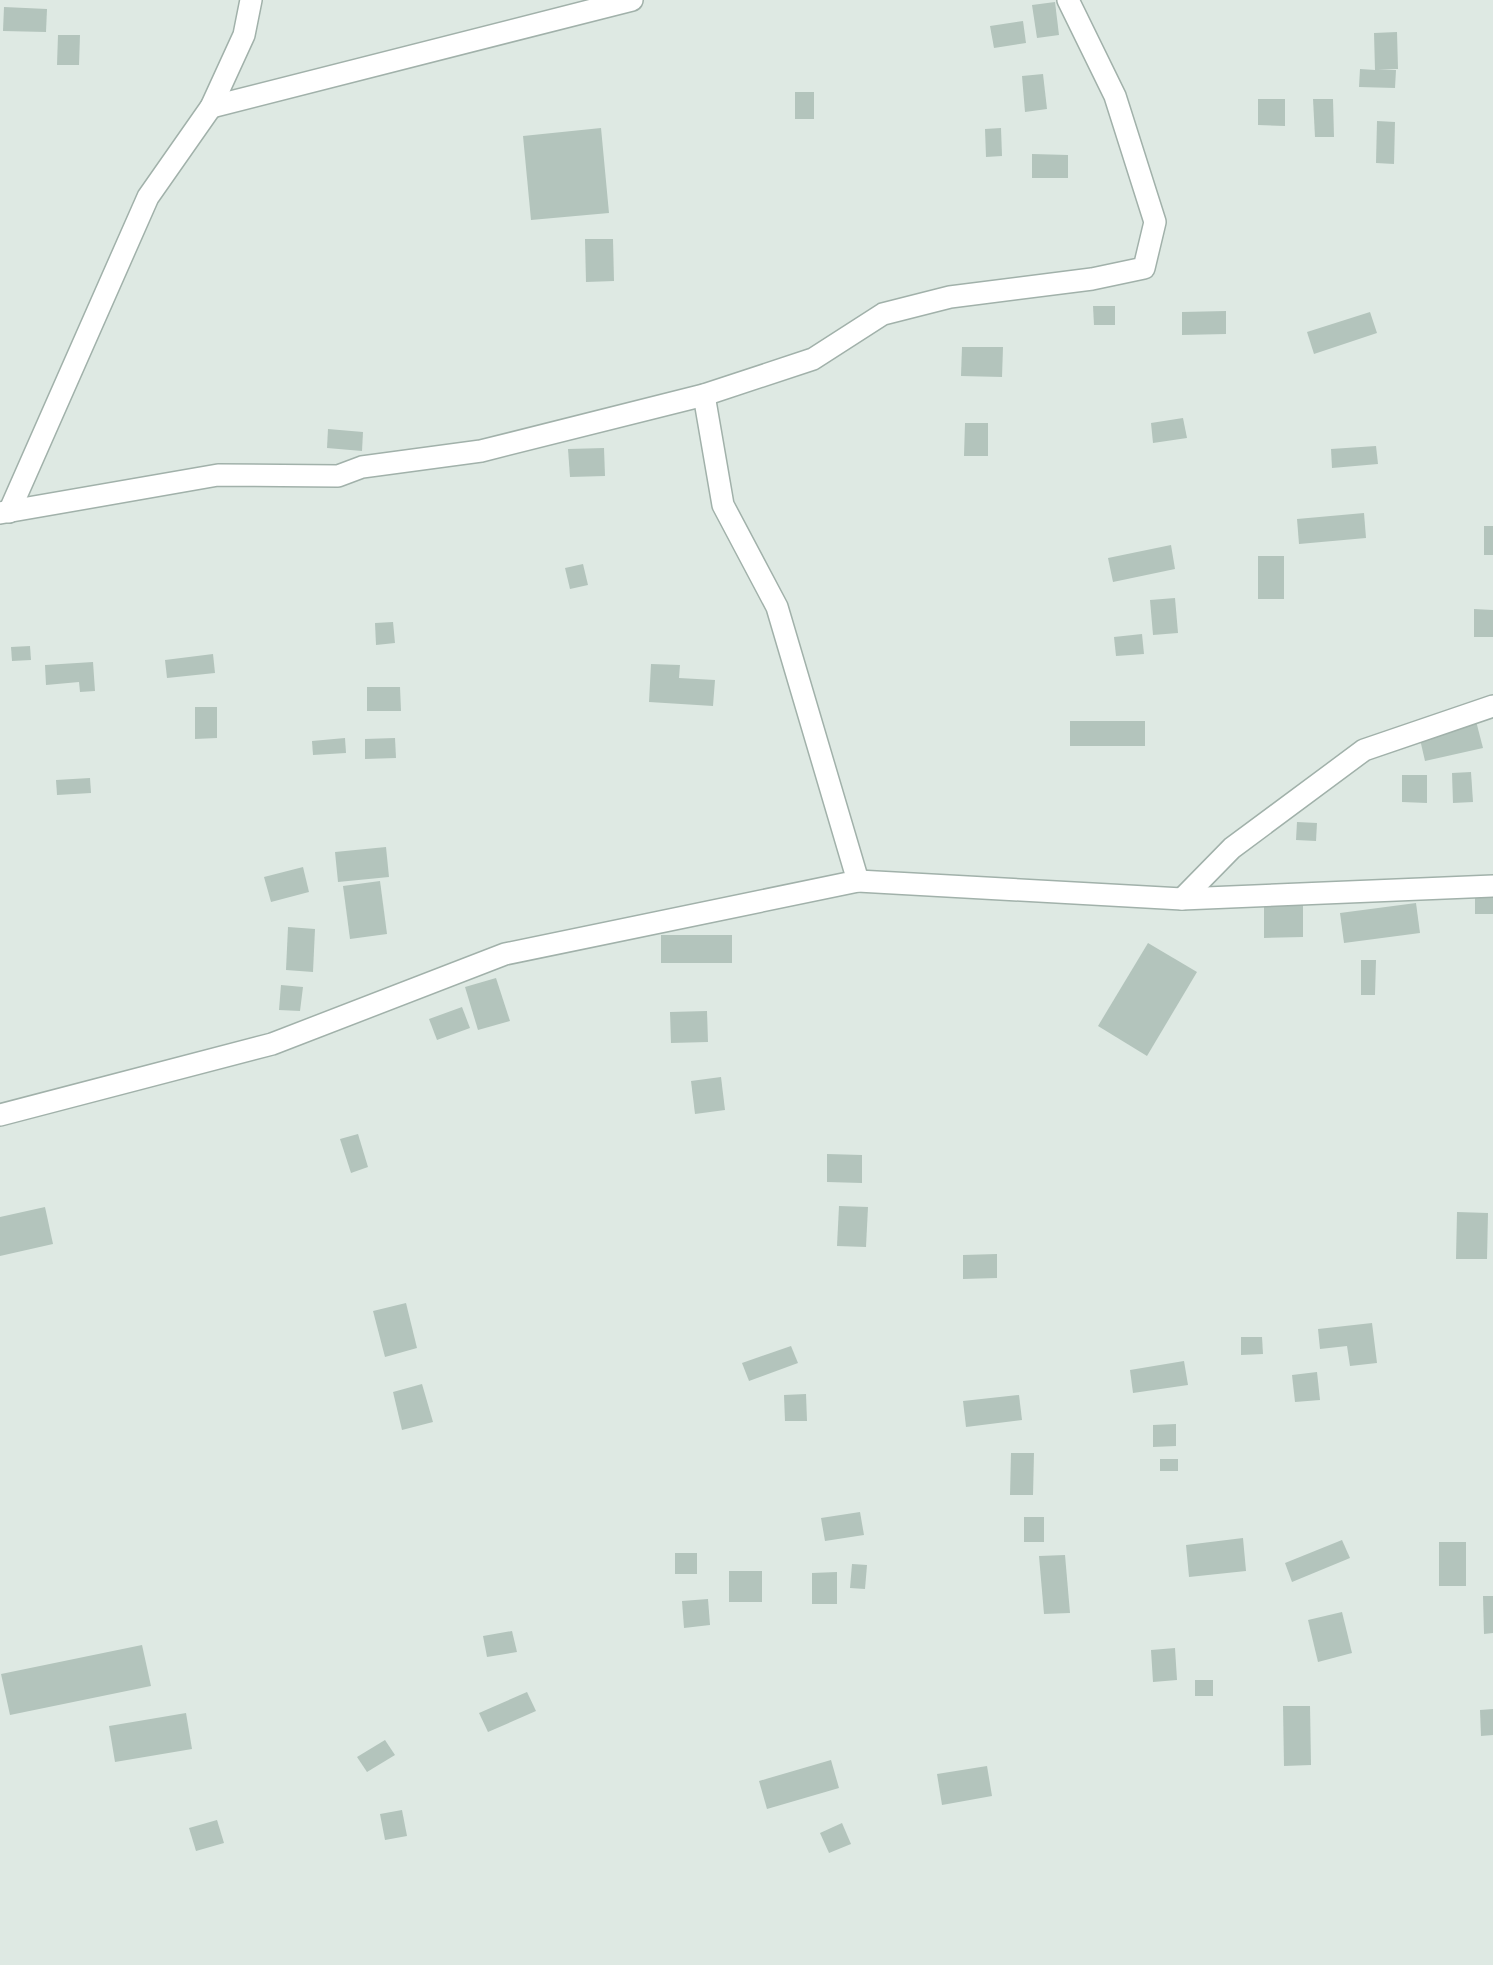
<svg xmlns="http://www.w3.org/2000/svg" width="1493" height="1965" font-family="'Sofia Sans Condensed',sans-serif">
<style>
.building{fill:#b3c4bc}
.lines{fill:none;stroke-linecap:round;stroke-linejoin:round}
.street-casing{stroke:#a1b1aa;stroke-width:24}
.street{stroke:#fff;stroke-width:21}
</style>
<rect width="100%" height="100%" fill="#dee9e3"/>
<g class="building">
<path d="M1055,2L1059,35L1037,38L1032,5Z"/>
<path d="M4,7L47,9L46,32L3,31Z"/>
<path d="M1023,21L1026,43L994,48L990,26Z"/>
<path d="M1397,32L1398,69H1378L1396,70L1395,88L1359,87L1360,69L1375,70L1374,33Z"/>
<path d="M58,35H80L79,65H57Z"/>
<path d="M1043,74L1047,109L1025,112L1022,76Z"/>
<rect x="795" y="92" width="19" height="27"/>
<path d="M1258,99H1285V126L1258,125Z"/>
<path d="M1313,99H1333L1334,137H1315Z"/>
<path d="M1377,121L1395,122L1394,164L1376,163Z"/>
<path d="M601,128L609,213L531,220L523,136Z"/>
<path d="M1001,128L1002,156L986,157L985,129Z"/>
<path d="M1032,154L1068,155V178H1032Z"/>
<path d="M585,239H613L614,281L586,282Z"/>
<path d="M1093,306H1115V325H1094Z"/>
<path d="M1226,311V334L1182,335V312Z"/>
<path d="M1370,312L1377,333L1314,354L1307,332Z"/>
<path d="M962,347H1003L1002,377L961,376Z"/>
<path d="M1183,418L1187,438L1153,443L1151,423Z"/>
<path d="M965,423H988V456H964Z"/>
<path d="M328,429L363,432L362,451L327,448Z"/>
<path d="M1376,446L1378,464L1332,468L1331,449Z"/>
<path d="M604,448L605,476L570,477L568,449Z"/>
<path d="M1364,513L1366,538L1299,544L1297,519Z"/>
<rect x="1484" y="526" width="9" height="29"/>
<path d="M1171,545L1175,569L1113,582L1108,558Z"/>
<rect x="1258" y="556" width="26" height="43"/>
<path d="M583,564L588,585L570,589L565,568Z"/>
<path d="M1175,598L1178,633L1153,635L1150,600Z"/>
<path d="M1474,609L1493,610V637H1474Z"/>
<path d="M393,622L395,643L376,645L375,623Z"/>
<path d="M1142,634L1144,654L1116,656L1114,637Z"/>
<path d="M30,646L31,660L12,661L11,647Z"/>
<path d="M213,654L215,673L167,678L165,660Z"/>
<path d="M93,662L95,691L80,692L79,682L46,685L45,665Z"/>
<path d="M651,664L680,665L679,678L715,680L713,706L649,702Z"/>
<path d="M367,687H400L401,711H367Z"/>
<path d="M195,707H217V738L195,739Z"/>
<rect x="1070" y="721" width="75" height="25"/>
<path d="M1476,721L1483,748L1425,761L1419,735Z"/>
<path d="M345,738L346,753L313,755L312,741Z"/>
<path d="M395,738L396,758L365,759V739Z"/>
<path d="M1471,772L1473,802L1453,803L1452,773Z"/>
<path d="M1402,775H1427V803L1402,802Z"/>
<path d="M90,778L91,793L57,795L56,780Z"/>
<path d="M1297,822L1317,823L1316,841L1296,840Z"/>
<path d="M386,847L389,877L338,882L335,852Z"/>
<path d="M303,867L309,892L271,902L264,877Z"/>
<path d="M380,881L387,934L350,939L343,886Z"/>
<rect x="1475" y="890" width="18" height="24"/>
<path d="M1303,899V937L1264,938V900Z"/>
<path d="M1416,903L1420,933L1344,943L1340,913Z"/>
<path d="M288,927L315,929L313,972L286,970Z"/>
<rect x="661" y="935" width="71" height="28"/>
<path d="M1148,943L1197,972L1147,1056L1098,1026Z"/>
<path d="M1361,960H1376L1375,995H1361Z"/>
<path d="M496,978L510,1021L478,1030L465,987Z"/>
<path d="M281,985L303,987L300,1011L279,1010Z"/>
<path d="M462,1007L470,1028L437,1040L429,1019Z"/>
<path d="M707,1011L708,1042L671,1043L670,1012Z"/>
<path d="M721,1077L725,1110L695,1114L691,1081Z"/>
<path d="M358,1134L368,1167L351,1173L340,1139Z"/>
<path d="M827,1154L862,1155V1183L827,1182Z"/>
<path d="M839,1206L868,1207L866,1247L837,1246Z"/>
<path d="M45,1207L53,1244L0,1256V1217Z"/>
<path d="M1457,1212L1488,1213L1487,1259H1456Z"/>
<path d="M997,1254V1278L963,1279V1255Z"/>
<path d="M406,1303L417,1348L385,1357L373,1311Z"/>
<path d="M1372,1323L1377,1363L1350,1366L1347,1346L1320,1349L1318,1329Z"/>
<path d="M1241,1337H1262L1263,1354L1241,1355Z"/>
<path d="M791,1346L798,1363L749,1381L742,1363Z"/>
<path d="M1184,1361L1188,1385L1133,1393L1130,1370Z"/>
<path d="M1317,1372L1320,1400L1295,1402L1292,1375Z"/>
<path d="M422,1384L433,1422L402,1430L393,1392Z"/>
<path d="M806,1394L807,1421H785L784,1395Z"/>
<path d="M1019,1395L1022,1420L966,1427L963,1401Z"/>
<path d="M1176,1424V1446L1153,1447V1425Z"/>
<path d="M1011,1453H1034L1033,1495H1010Z"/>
<rect x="1160" y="1459" width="18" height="12"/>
<path d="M860,1512L864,1535L825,1541L821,1518Z"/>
<rect x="1024" y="1517" width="20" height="25"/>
<path d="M1243,1538L1246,1571L1189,1577L1186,1545Z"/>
<path d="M1342,1540L1350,1558L1292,1582L1285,1563Z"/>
<rect x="1439" y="1542" width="27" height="44"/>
<rect x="675" y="1553" width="22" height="21"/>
<path d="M1065,1555L1070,1613L1044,1614L1039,1556Z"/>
<path d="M852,1564L867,1565L865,1589L850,1588Z"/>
<rect x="729" y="1571" width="33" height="31"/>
<path d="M837,1572V1604H812V1573Z"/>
<path d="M1483,1596H1493V1633L1484,1634Z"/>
<path d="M708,1599L710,1625L684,1628L682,1601Z"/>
<path d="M1342,1612L1352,1653L1318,1662L1308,1620Z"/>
<path d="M512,1631L517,1652L487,1657L483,1636Z"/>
<path d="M142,1645L151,1686L10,1715L1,1674Z"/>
<path d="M1175,1648L1177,1680L1153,1682L1151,1650Z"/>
<rect x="1195" y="1680" width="18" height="16"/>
<path d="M527,1692L536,1711L488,1732L479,1713Z"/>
<path d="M1283,1706H1310L1311,1765L1284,1766Z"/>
<path d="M1493,1709V1735L1481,1736L1480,1710Z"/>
<path d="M186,1713L192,1749L115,1762L109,1726Z"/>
<path d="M385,1740L395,1755L367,1772L357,1757Z"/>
<path d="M831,1760L839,1788L767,1809L759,1781Z"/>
<path d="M987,1766L992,1796L942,1805L937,1774Z"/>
<path d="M402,1810L407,1836L385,1840L380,1814Z"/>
<path d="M217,1820L224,1843L196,1851L189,1828Z"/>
<path d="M842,1823L851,1844L829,1853L820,1833Z"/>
</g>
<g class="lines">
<g class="street-casing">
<g id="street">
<path d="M211,107L632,0"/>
<path d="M9,512L148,197L211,107L244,35L251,0"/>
<path d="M0,513L218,475L338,476L362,467L481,451L704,395L813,359L883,314L950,297L1092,279L1144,268L1155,222L1115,96L1068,0"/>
<path d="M858,881L1182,899L1493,886"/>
<path d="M1182,899L1232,848L1364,750L1493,706"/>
<path d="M0,1115L272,1044L505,954L858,881L777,607L723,505L704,395"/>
</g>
</g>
<use href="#street" class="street"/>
</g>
</svg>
